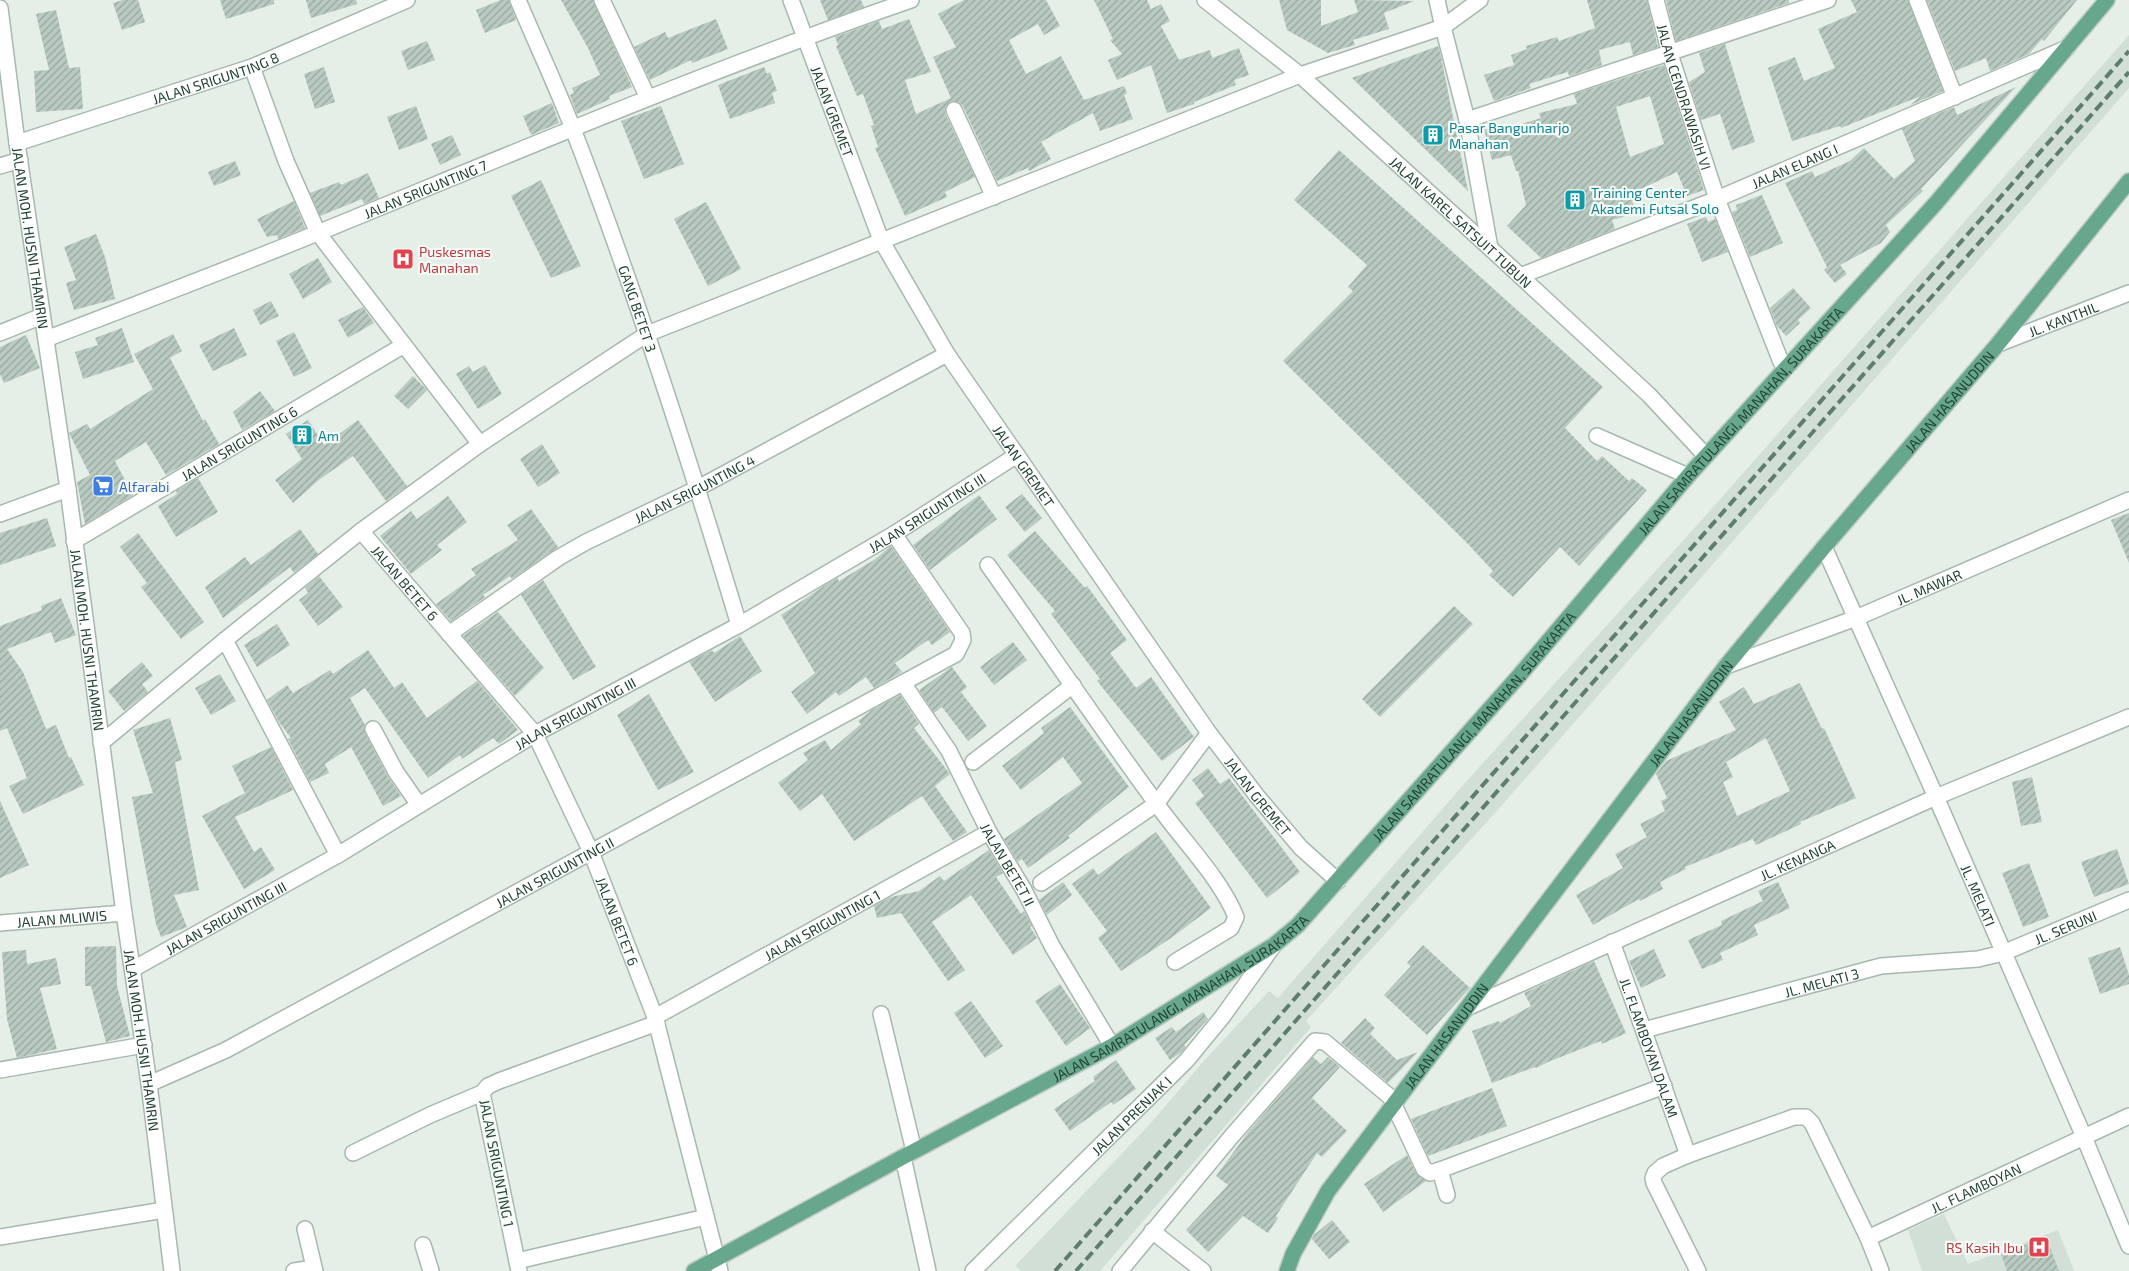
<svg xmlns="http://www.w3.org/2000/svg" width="2129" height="1271" font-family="'Exo 2',sans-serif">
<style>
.built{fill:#d2dfd7}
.building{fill:url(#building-hatch);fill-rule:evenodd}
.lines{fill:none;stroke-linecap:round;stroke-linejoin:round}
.minor-casing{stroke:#a7b8ae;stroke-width:18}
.major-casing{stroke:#c1cac6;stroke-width:18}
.minor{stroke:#fff;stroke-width:15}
.major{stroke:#67a78c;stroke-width:15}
.rail{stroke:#5d7d6f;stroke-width:4;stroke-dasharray:10 5;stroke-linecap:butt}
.labels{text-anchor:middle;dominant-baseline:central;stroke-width:4.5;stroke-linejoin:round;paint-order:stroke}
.street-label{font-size:14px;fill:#224234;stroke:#f6fbf7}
.culture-label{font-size:14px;fill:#0d838f;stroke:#f6fbf7;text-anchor:start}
.health-label{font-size:14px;fill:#be3a42;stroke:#f6fbf7;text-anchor:start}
.shop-label{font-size:14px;fill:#366cbe;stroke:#f6fbf7;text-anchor:start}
</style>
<defs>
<pattern id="building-hatch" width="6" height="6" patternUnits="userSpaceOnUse" patternTransform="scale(1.25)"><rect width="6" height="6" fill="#b9cac1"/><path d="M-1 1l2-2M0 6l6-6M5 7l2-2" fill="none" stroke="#96a69e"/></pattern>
</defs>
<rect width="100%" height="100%" fill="#e5efe8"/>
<g class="built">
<path d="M2129,35V88L1504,803L1306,1021L1311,1027L1100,1271H1021L1015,1266L1150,1124L1202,1063L1269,991L1278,998L1465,783L1715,505Z"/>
<path d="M1944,1214L1968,1264L2058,1230L2074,1271H1922L1908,1230Z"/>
</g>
<g class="building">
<path d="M123,0H138L145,22L122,30L113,3Z"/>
<path d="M220,0H274V4L226,19Z"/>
<path d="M306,0H356L357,4L311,18Z"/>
<path d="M501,0H509L516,20L485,33L476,10Z"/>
<path d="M561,0H593L632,87L609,96L610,99L577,114L570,95L574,93L572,88L600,75L588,48Z"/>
<path d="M820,0H861L864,7L828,20Z"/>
<path d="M964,0H1046L1060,26L1044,35L1038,24L1009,40L1026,74L1061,56L1084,100L1124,86L1127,93L1124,95L1133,119L1100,131L1093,113L1041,142L1051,159L1029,171L1028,168L997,181L963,106L959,102L951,101L946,105L945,113L975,177L945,192L947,197L905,216L875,148L878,147L871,126L874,125L863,94L857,96L836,46L838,45L835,37L879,21L882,29L909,19L931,72L905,80L916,114L951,98L933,57L956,47L938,14Z"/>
<path d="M1094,0H1147L1151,9L1161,4L1170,21L1161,26L1179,60L1210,50L1212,58L1239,48L1249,75L1234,80L1236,85L1194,102V104L1167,113L1151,65L1117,80L1108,60L1122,54L1110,40L1113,39Z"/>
<path d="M1279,0H1321V26L1358,12L1354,0L1414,1L1384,13L1389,29L1353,40L1355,45L1328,53L1287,30Z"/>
<path d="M1587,0H1647L1658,47L1633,55L1630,42L1599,50L1602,65L1569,76L1568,72L1529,84L1531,88L1494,101L1484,75L1514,65L1511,55L1527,49L1526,46L1557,37L1559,41L1595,28Z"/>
<path d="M1666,0H1789V3L1676,41Z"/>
<path d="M1851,0H1908L1943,91L1910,105L1921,96L1841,128L1840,126L1792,141L1768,68L1795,57L1804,81L1835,68L1818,29L1857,12Z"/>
<path d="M1927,0H2077L2044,41L2042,39L2029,54L1990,71L1986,58L1955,71Z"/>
<path d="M56,10L69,68L80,67L83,109L36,112L34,71L49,70L36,14Z"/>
<path d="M716,19L728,49L692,63L691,60L650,80L634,47L665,32L668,38Z"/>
<path d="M427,41L435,60L408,70L401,51Z"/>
<path d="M1725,44L1755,142L1732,150L1720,114L1701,120L1689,82L1705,72L1699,53Z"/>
<path d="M1438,46L1440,52L1468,191L1352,78Z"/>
<path d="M1664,65L1704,190L1687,196L1677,172L1630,194L1636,213L1612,220L1615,229L1541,258L1507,226L1526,205L1518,171H1516L1511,155L1492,160L1484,129L1500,124L1502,130L1541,118L1539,113L1577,104L1574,94ZM1650,96L1664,144L1630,157L1616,107Z"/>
<path d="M324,67L335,102L315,109L304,74Z"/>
<path d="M764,67L767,74L770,72L777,91L772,93L775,103L730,119L718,85Z"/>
<path d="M2016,87L1921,189L1923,191L1886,225L1890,232L1881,243L1840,265L1847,274L1835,283L1824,270L1827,267L1785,183L1812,171L1815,177L1850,161L1864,148L1894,179L1915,161L1902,129L1954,107L1957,115Z"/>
<path d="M552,103L559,123L531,135L523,116Z"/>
<path d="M416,106L428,139L399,150L387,117Z"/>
<path d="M661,106L684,164L644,179L621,121Z"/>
<path d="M452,135L461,155L440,165L431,144Z"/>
<path d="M1339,150L1603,387L1565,428L1597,461L1602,456L1629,481L1632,478L1647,490L1579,566L1560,547L1513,597L1489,575L1493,571L1468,544L1283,361L1353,291L1348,287L1367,265L1294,200Z"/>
<path d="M235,161L241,175L214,186L208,172Z"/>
<path d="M368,173L379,198L364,204L362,199L320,216L310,193L339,182L341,185Z"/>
<path d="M541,180L581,266L551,278L511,196Z"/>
<path d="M1762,195L1783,243L1750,257L1732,212L1737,210L1736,205Z"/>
<path d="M294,201L305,228L278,239L277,235L267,237L257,219Z"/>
<path d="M706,202L741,269L708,286L674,219Z"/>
<path d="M1706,217L1708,222L1715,219L1728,252L1702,262L1687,224Z"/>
<path d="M96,234L105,257L115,299L74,310L66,283L76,280L64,247Z"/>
<path d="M318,258L332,282L303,299L289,274Z"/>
<path d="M1793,288L1811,308L1798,320L1800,323L1786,336L1777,326L1770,308Z"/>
<path d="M271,301L279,316L260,325L253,310Z"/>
<path d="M363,307L374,323L348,338L338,320Z"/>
<path d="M122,328L134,362L83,379L75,352L98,345L95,338Z"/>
<path d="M234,328L247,355L213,371L199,345Z"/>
<path d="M294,332L312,368L294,377L276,341Z"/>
<path d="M173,334L182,351L170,358L203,421L205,419L219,444L166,475L146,442L115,461L133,495L85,524L77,482L90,475L69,433L87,424L90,429L153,389L134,354Z"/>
<path d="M26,335L40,368L4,383L0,374V347Z"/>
<path d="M485,365L502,394L478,409L456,374L469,366L473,372Z"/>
<path d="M413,376L427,390L408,409L394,396Z"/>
<path d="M260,391L275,411L242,430L233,412Z"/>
<path d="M308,420L324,445L358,420L407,486L386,501L353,456L320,479L293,503L275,480L302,459L286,434Z"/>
<path d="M542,444L560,473L538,487L520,459Z"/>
<path d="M198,478L218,512L176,537L158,506L177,494L176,491Z"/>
<path d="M1022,494L1042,518L1025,532L1005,507Z"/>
<path d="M979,495L997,519L930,570L913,545Z"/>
<path d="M448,496L467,522L437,545L442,550L411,574L380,536L411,511L417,519Z"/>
<path d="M531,509L558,547L512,579L510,576L483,595L485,597L451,621L436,604L476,575L471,569L518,540L507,525Z"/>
<path d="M2129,513V563L2111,520Z"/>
<path d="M47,518L56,546L0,565V533Z"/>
<path d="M300,529L318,554L294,573L290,567L223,618L205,587L245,557L251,565Z"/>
<path d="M1035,531L1085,588L1087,586L1127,640L1110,653L1136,688L1151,677L1194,737L1162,761L1097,681L1100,679L1051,614L1055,611L1007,555Z"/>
<path d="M138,533L204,622L181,639L141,587L147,583L120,547Z"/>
<path d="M891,546L950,632L932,645L928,640L895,663L902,672L874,688L866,677L839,696L836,692L807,714L791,692L815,673L781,615L827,584L837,578L839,581L874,560Z"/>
<path d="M319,576L343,607L318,626L299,600L308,593L305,588Z"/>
<path d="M543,580L596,667L573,680L521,595Z"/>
<path d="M61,598L76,635L55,643L51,632L7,649L23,672L46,729L56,725L69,758L71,757L84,785L23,814L9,786L27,778L7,728L0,731V626L42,610L41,606Z"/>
<path d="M1454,606L1473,624L1380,717L1362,699Z"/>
<path d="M498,612L544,668L515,696L463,636Z"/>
<path d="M277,624L290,645L257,667L244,645Z"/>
<path d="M740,636L762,671L715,702L689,662L712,650L714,653Z"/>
<path d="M1013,642L1027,660L994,685L980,667Z"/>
<path d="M368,650L394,688L402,682L427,718L477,681L518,730L499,744L493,738L462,759L460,755L428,778L365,688L350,698L365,725V733L388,777L401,796L383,806L351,747L325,764L329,773L310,782L288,739L291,738L279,722L267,700L287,685L293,693L330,670L333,674Z"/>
<path d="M142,662L153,676L142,684L148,692L124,711L108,691Z"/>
<path d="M952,667L967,687L961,692L987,726L968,741L942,707L934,713L919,690Z"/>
<path d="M220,674L236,701L211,715L195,688Z"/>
<path d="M1800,683L1822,729L1824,728L1856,798L1800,822L1801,824L1756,845L1753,839L1685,867L1686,869L1660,882L1663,889L1640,901L1639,899L1593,925L1576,895L1623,868L1615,854L1647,837L1640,824L1665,811L1661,801L1667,798L1656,774L1666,761L1736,730L1719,702L1744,687L1754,704ZM1766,738L1790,791L1737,816L1723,782L1733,777L1726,762Z"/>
<path d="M649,694L694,772L658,790L617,715Z"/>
<path d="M900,695L919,724L914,728L950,774L935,786L967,832L953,841L922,796L854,841L822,794L800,811L778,783L808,760L803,753L825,740L831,750L861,724L858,721L872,710Z"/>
<path d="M1070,707L1129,787L1068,836L1070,838L1028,868L1022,859L1018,862L1004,839L1082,783L1063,757L1021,790L1002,766L1044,733L1041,728Z"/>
<path d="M170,718L182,760L175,762L199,890L174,895L187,927L161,937L156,924L132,797L153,793L133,730Z"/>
<path d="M271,747L293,790L235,817L254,852L261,847L275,870L244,889L202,816L245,793L232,766Z"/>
<path d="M1208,768L1220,784L1229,778L1300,872L1267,898L1195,803L1204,796L1192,780Z"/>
<path d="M2032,777L2042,822L2021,826L2012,782Z"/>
<path d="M0,801L29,865L0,878Z"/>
<path d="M1156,832L1211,908L1171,938L1121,971L1098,938L1107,931L1072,884L1093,868L1098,875Z"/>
<path d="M2117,849L2129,884L2094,897L2081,862Z"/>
<path d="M989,850L1003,873L996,877L1021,914L1024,911L1032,926L1030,927L1037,938L1013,955L971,895L932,922L965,970L948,981L901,913L877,918L874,906L891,897L919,891L940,876L944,881Z"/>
<path d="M2029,863L2049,917L2023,927L2002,873Z"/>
<path d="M1063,882L1072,895L1047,915L1039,900Z"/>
<path d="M1778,882L1790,908L1754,925L1758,935L1720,953L1723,960L1702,969L1688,940L1722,925L1721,921L1763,901L1758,891Z"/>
<path d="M1423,945L1470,988L1427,1035L1384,995L1411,966L1407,963Z"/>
<path d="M116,946L117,986L130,1036L106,1042L91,986H85V947Z"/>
<path d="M2120,947L2129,975V984L2100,994L2088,958Z"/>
<path d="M1654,949L1666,976L1641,988L1629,961Z"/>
<path d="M26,950L27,964L56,958L61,984L40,988L57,1049L17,1058L7,1019L2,952Z"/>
<path d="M1594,961L1626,1033L1602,1044L1601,1041L1548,1062L1536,1068L1535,1067L1492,1083L1472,1031L1499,1021L1500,1023L1531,1006L1524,993Z"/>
<path d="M1060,984L1090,1028L1066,1046L1035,1001Z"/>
<path d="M971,1001L1003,1046L985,1058L954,1013Z"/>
<path d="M1203,1012L1208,1019L1184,1045L1186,1047L1182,1052L1170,1060L1155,1038L1172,1027L1176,1032Z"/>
<path d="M1365,1018L1375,1028L1370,1034L1397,1060L1418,1052L1388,1083L1341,1043Z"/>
<path d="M1313,1057L1321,1064L1328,1057L1340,1067L1312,1098L1347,1131L1322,1157L1317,1153L1276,1216L1278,1218L1268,1233L1243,1216L1208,1252L1186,1230L1228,1185L1216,1176L1249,1131Z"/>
<path d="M1116,1060L1136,1089L1113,1105L1111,1102L1070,1131L1054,1109L1095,1081L1093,1077Z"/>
<path d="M1492,1088L1507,1126L1428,1156L1411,1119Z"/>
<path d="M1407,1155L1416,1173L1426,1181L1383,1212L1364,1184Z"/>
<path d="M1332,1220L1350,1242L1329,1259L1312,1239L1315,1234Z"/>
<path d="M2046,1237L2059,1271H2007L2001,1254Z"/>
</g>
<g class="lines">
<g class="minor-casing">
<g id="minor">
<path id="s1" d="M518,0C536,43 556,85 573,129C636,292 689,458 739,625"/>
<path d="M602,0L648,98"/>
<path id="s2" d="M791,0L881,240L947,354L1209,733L1257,796L1301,848L1338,881"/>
<path id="s3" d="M1205,0L1300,75L1490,248L1649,395L1706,456"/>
<path d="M1437,0L1442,23"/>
<path id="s4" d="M1656,0L1670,54L1717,199L1781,362"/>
<path d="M1917,0L1955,97"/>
<path id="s5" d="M0,8L17,143L68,489L124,913L149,1084L172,1271"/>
<path d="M1443,27L1467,120L1490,248"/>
<path d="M252,67L286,161L318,233L480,444"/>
<path d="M954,110L994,197"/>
<path d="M1467,120L1828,0"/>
<path id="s6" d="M17,143L252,67L407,0"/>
<path d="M0,166L20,160"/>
<path id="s7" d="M1520,276L1717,199L2067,48"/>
<path d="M0,333L42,316"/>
<path id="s8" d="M46,339C137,304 229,269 320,232C516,152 711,69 911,0"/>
<path id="s9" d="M1998,344L2129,293"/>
<path d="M1597,436L1688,476"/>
<path d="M0,514L68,489"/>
<path id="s10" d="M361,531L535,734L591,852L655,1017L720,1271"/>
<path id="s11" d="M74,541L404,345"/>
<path id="s12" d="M1824,547L1936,797L2084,1137L2129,1246"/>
<path d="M988,565C1044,644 1099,725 1156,803C1181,839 1220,877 1236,917L1231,928L1175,962"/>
<path id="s13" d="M449,634L558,558L586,542L698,488L947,354"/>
<path d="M225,640L338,855"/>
<path id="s14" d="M1726,666L1856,618L2129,500"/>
<path id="s15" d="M903,683L949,751L989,832L1024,890L1052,946L1112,1046"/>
<path d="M373,729L396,772L419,805"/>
<path d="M101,743L225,640L361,531L480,444L647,334L1300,75L1443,27L1480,0"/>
<path d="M973,762L1073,685"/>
<path d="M1041,883L1156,804L1209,733"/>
<path id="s16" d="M0,923L124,913"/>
<path id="s17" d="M1612,942L1688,1155"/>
<path id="s18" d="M133,969L338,855L535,734L739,625L894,534L1017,455"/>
<path id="s19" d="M1469,1007L1936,797L2129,717"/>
<path d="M881,1014L914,1151"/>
<path id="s20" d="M655,1017L989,832"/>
<path id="s21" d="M1644,1030L1881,966L1978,959L2003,953L2129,900"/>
<path d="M0,1070L144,1045"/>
<path id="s22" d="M149,1084L226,1050L956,654L963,640L962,633L894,534"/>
<path d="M1394,1105L1424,1169L1430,1173L1440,1170"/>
<path d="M353,1153L430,1115L482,1093"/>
<path d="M903,1157L928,1271"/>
<path d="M1447,1195L1440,1170L1664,1086"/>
<path d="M305,1229L315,1271"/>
<path d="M1152,1231L1203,1271"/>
<path d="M0,1237L164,1210"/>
<path id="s23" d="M1868,1238L2129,1116"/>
<path d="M423,1245L431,1271"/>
<path d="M517,1261L706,1217"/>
<path d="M294,1271L314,1268"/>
<path d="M519,1271L482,1093L488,1086L499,1081L657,1023"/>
<path id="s24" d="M973,1271L1187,1060L1223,1016L1274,945"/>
<path d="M1120,1271L1231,1137L1315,1041L1325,1042L1396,1102"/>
<path d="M1698,1271L1654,1183L1653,1178L1655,1173L1663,1166L1688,1155L1794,1117H1806L1812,1123L1868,1238L1881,1271"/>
</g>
</g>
<g class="major-casing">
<g id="major">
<path id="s25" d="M694,1271L903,1157L1112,1046L1274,945L1298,925L1518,677L1688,476L1936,203L2107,0"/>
<path id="s26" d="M1287,1271L1293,1254L1328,1191L1726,666L1824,547L1998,344L2129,181"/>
</g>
</g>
<use href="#minor" class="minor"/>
<use href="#major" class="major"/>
<g class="rail">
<path d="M1055,1271L2129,51"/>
<path d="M1076,1271L2129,72"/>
</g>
</g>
<defs>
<g id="building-square" transform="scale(1.125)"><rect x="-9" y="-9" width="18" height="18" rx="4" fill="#0f9aa8" stroke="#f6fbf7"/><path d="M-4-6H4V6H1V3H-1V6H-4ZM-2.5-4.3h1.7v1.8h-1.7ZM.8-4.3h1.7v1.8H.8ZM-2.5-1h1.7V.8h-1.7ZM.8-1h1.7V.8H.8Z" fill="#fff"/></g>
<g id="hospital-square" transform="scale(1.125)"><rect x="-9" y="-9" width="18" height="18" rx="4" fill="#e0444e" stroke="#f6fbf7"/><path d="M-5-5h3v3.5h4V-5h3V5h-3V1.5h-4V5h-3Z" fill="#fff"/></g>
<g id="supermarket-square" transform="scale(1.125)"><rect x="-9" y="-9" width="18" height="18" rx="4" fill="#3f7fe0" stroke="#f6fbf7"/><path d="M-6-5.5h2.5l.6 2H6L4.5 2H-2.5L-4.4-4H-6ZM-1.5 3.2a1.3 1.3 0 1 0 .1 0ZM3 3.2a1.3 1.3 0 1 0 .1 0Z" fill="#fff"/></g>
</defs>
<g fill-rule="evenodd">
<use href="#building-square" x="1433" y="135"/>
<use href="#building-square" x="1575" y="200"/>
<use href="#hospital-square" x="403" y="259"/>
<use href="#building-square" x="302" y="435"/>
<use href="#supermarket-square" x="103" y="486"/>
<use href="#hospital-square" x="2039" y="1247"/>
</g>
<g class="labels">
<g class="street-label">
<text stroke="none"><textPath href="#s6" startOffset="209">JALAN SRIGUNTING 8</textPath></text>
<text stroke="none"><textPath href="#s4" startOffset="101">JALAN CENDRAWASIH VI</textPath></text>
<text stroke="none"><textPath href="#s2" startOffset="119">JALAN GREMET</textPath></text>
<text stroke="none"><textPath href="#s7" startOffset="296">JALAN ELANG I</textPath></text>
<text stroke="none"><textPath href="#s8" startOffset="408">JALAN SRIGUNTING 7</textPath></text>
<text stroke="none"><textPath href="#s3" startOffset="339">JALAN KAREL SATSUIT TUBUN</textPath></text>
<text stroke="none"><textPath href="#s5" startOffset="232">JALAN MOH. HUSNI THAMRIN</textPath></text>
<text stroke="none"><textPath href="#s1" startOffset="331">GANG BETET 3</textPath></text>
<text stroke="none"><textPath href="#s9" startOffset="70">JL. KANTHIL</textPath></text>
<text stroke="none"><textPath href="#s26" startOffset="1095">JALAN HASANUDDIN</textPath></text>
<text stroke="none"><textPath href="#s25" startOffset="1368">JALAN SAMRATULANGI, MANAHAN, SURAKARTA</textPath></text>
<text stroke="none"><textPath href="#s11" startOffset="192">JALAN SRIGUNTING 6</textPath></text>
<text stroke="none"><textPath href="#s2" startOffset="524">JALAN GREMET</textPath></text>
<text stroke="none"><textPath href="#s13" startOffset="286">JALAN SRIGUNTING 4</textPath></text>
<text stroke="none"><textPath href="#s18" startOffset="916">JALAN SRIGUNTING III</textPath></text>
<text stroke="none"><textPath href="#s10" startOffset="68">JALAN BETET 6</textPath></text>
<text stroke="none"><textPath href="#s14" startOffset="218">JL. MAWAR</textPath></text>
<text stroke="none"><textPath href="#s5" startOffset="638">JALAN MOH. HUSNI THAMRIN</textPath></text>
<text stroke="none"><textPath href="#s18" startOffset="511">JALAN SRIGUNTING III</textPath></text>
<text stroke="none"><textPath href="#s26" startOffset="690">JALAN HASANUDDIN</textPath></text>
<text stroke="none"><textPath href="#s25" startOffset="962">JALAN SAMRATULANGI, MANAHAN, SURAKARTA</textPath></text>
<text stroke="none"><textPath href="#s2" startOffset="929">JALAN GREMET</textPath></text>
<text stroke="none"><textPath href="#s19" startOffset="360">JL. KENANGA</textPath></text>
<text stroke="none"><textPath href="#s15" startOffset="210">JALAN BETET II</textPath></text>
<text stroke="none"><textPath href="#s22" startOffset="458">JALAN SRIGUNTING II</textPath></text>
<text stroke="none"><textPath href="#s12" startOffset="381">JL. MELATI</textPath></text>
<text stroke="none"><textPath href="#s18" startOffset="106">JALAN SRIGUNTING III</textPath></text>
<text stroke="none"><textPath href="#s16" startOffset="62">JALAN MLIWIS</textPath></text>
<text stroke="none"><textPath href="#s10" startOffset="472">JALAN BETET 6</textPath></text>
<text stroke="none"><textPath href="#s20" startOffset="191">JALAN SRIGUNTING 1</textPath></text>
<text stroke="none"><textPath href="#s21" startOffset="436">JL. SERUNI</textPath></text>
<text stroke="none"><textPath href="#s21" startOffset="184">JL. MELATI 3</textPath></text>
<text stroke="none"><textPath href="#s25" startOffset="558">JALAN SAMRATULANGI, MANAHAN, SURAKARTA</textPath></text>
<text stroke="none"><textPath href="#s26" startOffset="285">JALAN HASANUDDIN</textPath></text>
<text stroke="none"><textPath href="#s5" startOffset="1042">JALAN MOH. HUSNI THAMRIN</textPath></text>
<text stroke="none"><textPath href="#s17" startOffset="112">JL. FLAMBOYAN DALAM</textPath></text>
<text stroke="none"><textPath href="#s24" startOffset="222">JALAN PRENJAK I</textPath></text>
<text transform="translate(497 1163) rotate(79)">JALAN SRIGUNTING 1</text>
<text stroke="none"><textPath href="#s23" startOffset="119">JL. FLAMBOYAN</textPath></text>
</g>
<g class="culture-label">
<text x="1449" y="127">Pasar Bangunharjo<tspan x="1449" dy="16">Manahan</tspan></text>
<text x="1591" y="192">Training Center<tspan x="1591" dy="16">Akademi Futsal Solo</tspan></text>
<text x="318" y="435">Am</text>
</g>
<g class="health-label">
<text x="419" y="251">Puskesmas<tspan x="419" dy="16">Manahan</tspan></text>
<text x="2023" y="1247" text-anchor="end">RS Kasih Ibu</text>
</g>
<g class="shop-label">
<text x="119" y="486">Alfarabi</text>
</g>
</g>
</svg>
